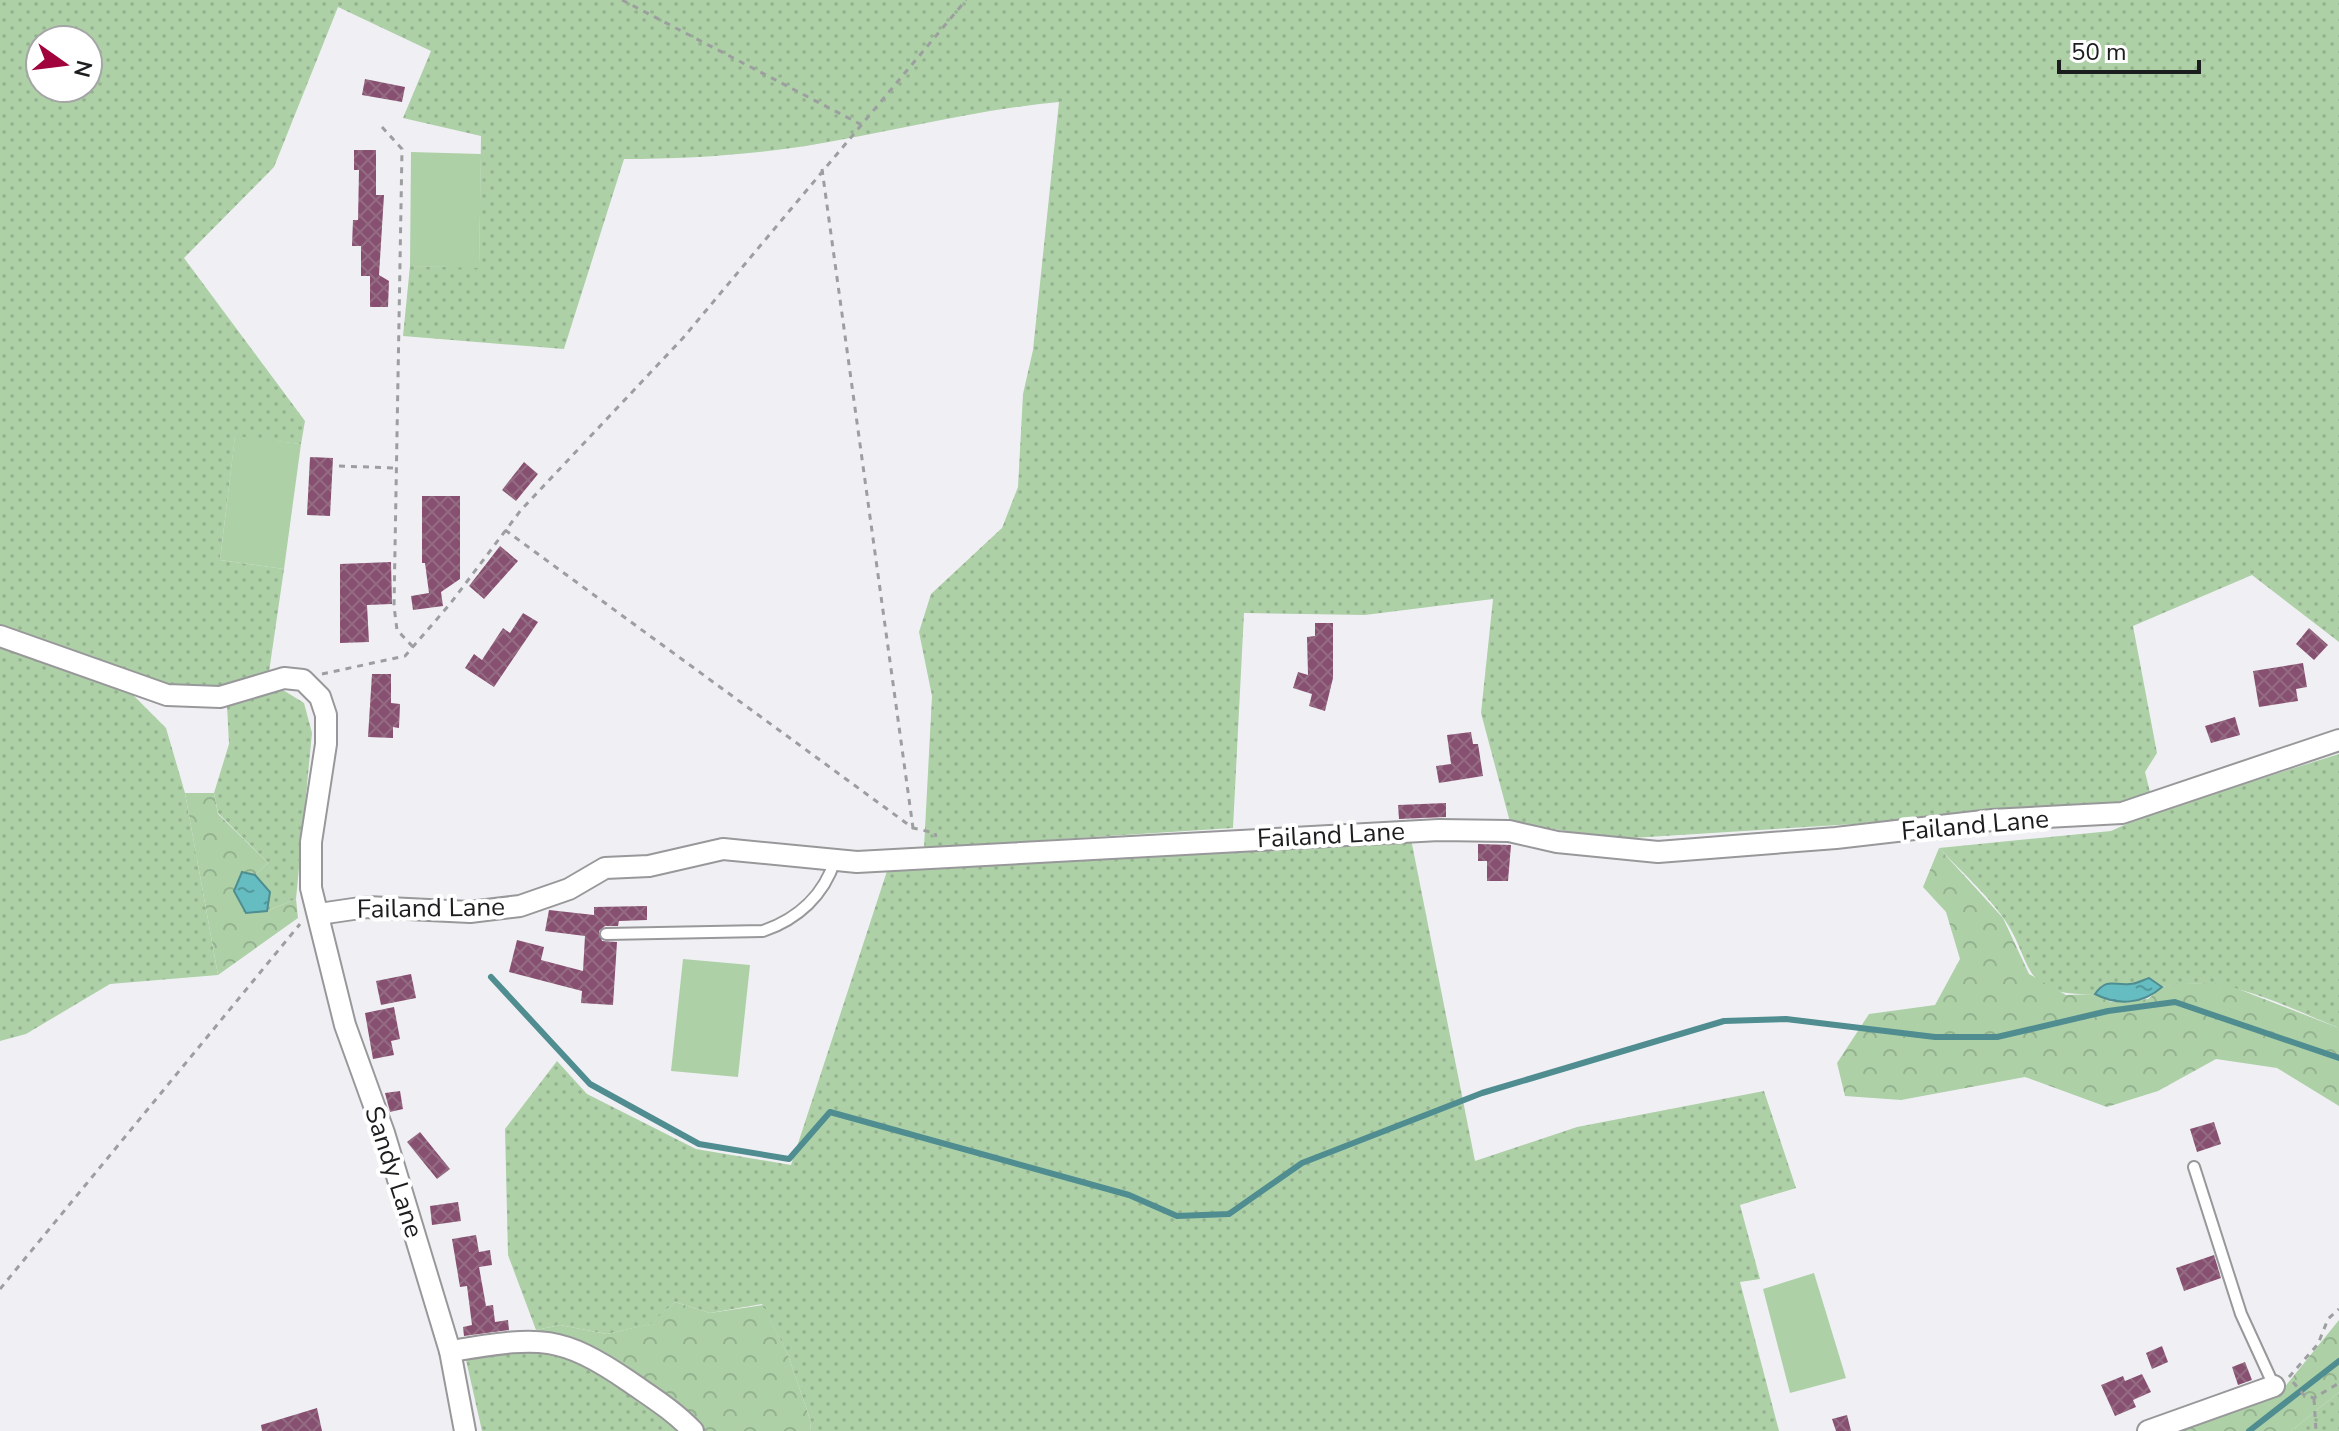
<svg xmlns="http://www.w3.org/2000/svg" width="2339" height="1431" font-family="'Nunito Sans',sans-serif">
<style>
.grass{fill:url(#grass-dots);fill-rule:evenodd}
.forest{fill:url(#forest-crowns)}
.pitch{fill:#add0a7}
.water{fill:url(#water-ripples);stroke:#4f8d90;stroke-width:2}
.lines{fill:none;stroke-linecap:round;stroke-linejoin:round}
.stream{stroke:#4f8d90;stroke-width:6}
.building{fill:url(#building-cross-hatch)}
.service-casing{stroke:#98989b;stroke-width:14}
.minor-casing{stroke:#98989b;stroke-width:24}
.path{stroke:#9d9ea0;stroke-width:3;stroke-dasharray:6 6;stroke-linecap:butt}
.service{stroke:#fff;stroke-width:10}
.minor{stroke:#fff;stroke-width:20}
.labels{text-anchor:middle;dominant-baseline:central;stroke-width:8;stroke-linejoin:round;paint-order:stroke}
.street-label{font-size:26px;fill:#1c1d1e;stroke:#fff}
</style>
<defs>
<pattern id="grass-dots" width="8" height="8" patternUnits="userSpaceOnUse" patternTransform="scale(2)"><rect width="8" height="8" fill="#add0a7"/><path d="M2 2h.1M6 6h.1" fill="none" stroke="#94b28f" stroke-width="1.8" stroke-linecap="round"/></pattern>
<pattern id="forest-crowns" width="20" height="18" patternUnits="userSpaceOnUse" patternTransform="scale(2)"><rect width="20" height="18" fill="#add0a7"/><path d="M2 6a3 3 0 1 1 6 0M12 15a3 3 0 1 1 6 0" fill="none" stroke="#94b28f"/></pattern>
<pattern id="water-ripples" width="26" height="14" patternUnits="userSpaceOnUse" patternTransform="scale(2)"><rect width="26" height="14" fill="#65bdc1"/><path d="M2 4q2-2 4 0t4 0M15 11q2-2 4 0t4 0" fill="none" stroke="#52999c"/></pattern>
<pattern id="building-cross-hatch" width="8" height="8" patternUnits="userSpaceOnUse" patternTransform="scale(2)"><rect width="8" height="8" fill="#875070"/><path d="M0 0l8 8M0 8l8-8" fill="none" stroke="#946b83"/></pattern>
</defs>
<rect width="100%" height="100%" fill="#f0f0f4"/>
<g class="grass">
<path d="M0,0H2339V642L2252,575L2133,626L2157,753L2145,772L2150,792L2109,805L2040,806L1855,824L1616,839L1510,822L1481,713L1493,599L1365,615L1244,613L1233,828L924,848L932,696L919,632L931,594L1002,528L1018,487L1023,394L1033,350L1059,102C974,110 891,132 806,146C746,155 685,159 624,159L564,349L403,336L410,266L479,267L481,136L403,118L431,51L338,7L274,167L184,258L305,421L301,444L235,437L220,560L284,569L269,672C252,677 234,686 216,689C157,698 57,648 0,626ZM40,40H88V88H40Z"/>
<path d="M0,646L133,695L166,728L185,793L218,975L110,984L26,1034L0,1041Z"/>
<path d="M283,690L304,703L312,733L296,899L267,911L270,892L255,875L268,863L218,813L214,793L229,744L227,705Z"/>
<path d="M2339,754V1028C2281,1005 2226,973 2162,987L2149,978L2127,985H2102L2095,994C2017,997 2035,961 2002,916C1984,892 1960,870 1939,848L2111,831L2153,812Z"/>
<path d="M1411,839L1475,1161L1577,1127L1764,1091L1796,1188L1740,1205L1760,1279L1740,1282L1779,1431H810L811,1422L788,1355L762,1304L710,1313L675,1302L651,1324L607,1334L560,1325L536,1330L508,1255L505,1129L557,1061L587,1094L696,1149L791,1165L887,871Z"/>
<path d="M533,1349L567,1354L608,1377L679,1431H482L466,1360Z"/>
<path d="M2339,1392V1431H2291Z"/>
</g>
<g class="forest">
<path d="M185,793H214L218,814L268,863L255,875L242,872L246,913L267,911L296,899L298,918L218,975Z"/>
<path d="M1939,848L2003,918L2029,974L2066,995L2095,994L2111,1002L2148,999L2162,987L2179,983L2225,984L2339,1028V1106L2277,1068L2216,1059L2158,1091L2107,1107L2025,1077L1901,1100L1845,1096L1837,1063L1869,1014L1935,1005L1960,959L1946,912L1923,887Z"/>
<path d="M675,1302L710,1313L763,1305L788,1355L811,1422L810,1431H703L680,1406L595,1348L536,1330L560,1325L607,1334L650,1324Z"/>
<path d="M2339,1320V1392L2291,1431H2177L2279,1394Z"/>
</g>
<g class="pitch">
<path d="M411,152L481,154L479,268L410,266Z"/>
<path d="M235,436L301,444L284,569L220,560Z"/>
<path d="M683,959L750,965L738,1077L671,1071Z"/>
<path d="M1814,1273L1846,1378L1790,1393L1763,1289Z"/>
</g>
<g class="water">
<path d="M242,872L255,875L270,892L267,911L246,913L234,891Z"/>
<path d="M2149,978L2162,987C2143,1004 2118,1006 2095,994C2107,977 2114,986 2130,984C2136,984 2143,980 2149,978Z"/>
</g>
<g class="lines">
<g class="stream">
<path d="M491,977L590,1084L699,1144L789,1159L830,1112L1129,1195L1177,1216L1229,1214L1302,1163L1482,1093L1724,1021L1786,1019L1935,1037H1997L2108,1011L2175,1002L2339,1058"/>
<path d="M2249,1431L2339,1361"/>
</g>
</g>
<g class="building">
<path d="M365,79L405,87L402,102L362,95Z"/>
<path d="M354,150H376V195H384L379,275L389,281L388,307H370V276H361V246H352L353,220H358L359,170H354Z"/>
<path d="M310,457L333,458L330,516L307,515Z"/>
<path d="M524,462L538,474L516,501L502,490Z"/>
<path d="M422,496H460V579L441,592L443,606L413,610L411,596L429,593L425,563H422Z"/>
<path d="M500,546L518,561L484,599L469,586Z"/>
<path d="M391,562L392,604L367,605L369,642L340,643V564Z"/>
<path d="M523,613L538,622L494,687L465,668L474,654L482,660L503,628L510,633Z"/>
<path d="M1315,623H1333V678L1325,711L1309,706L1312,694L1293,688L1298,672L1308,675L1307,637L1315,636Z"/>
<path d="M2309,628L2328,645L2314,660L2296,644Z"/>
<path d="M2303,663L2307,687L2296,689L2298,701L2259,707L2253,671Z"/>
<path d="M372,674H391V703L400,704L399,728L393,727V738L368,737Z"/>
<path d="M2235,717L2240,735L2211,743L2205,726Z"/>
<path d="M1471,732L1473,744H1478L1483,776L1439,783L1436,766L1451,764L1447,735Z"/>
<path d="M1446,803V817L1399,819L1398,805Z"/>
<path d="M1478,844L1511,845L1508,881H1487V861H1478Z"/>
<path d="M647,906V920L619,921L618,926H605L599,931L602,941L617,942L613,1005L581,1003L582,991L509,972L517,940L544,947L541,960L583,971L585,936L545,931L549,910L594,915V907Z"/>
<path d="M411,974L416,998L381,1005L376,981Z"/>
<path d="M394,1007L400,1039L391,1041L394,1055L373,1059L365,1013Z"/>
<path d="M400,1091L403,1109L390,1112L385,1093Z"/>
<path d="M2214,1122L2221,1144L2197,1152L2190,1129Z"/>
<path d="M420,1132L450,1169L437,1179L407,1142Z"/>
<path d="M458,1202L461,1221L432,1225L430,1206Z"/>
<path d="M476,1235L479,1252L490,1250L492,1265L479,1267L486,1306L493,1305L495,1322L508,1320L509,1330L464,1336L463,1327L472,1325L467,1286L460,1287L452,1239Z"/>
<path d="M2214,1255L2221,1278L2184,1291L2176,1268Z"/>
<path d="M2162,1346L2168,1362L2152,1369L2146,1353Z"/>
<path d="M2245,1362L2252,1380L2238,1385L2232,1367Z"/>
<path d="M2142,1374L2151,1392L2133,1400L2136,1407L2115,1416L2101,1385L2123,1376L2125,1381Z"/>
<path d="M317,1408L322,1431H262L261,1425Z"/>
<path d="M1847,1415L1851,1431H1836L1832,1419Z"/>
</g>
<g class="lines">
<g class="service-casing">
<g id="service">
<path d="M606,934L763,931C798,919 824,895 835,860"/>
<path d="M2194,1167L2241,1314L2274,1386"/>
</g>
</g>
<g class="minor-casing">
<g id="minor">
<path d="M0,636L167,695L220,697L284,678L303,680L320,697L326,715V744L311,842V888L345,1025L384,1133L450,1351L465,1431"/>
<path d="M319,914L367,907L470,912L520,906L569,889L605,868L649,866L723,849L857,862L1439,830L1509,831L1557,842L1658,852L1836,838L1992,820L2122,813L2339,740"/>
<path d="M450,1351C536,1338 556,1331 630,1382C653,1398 674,1411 693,1431"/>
<path d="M2148,1431L2274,1386"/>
</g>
</g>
<g class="path">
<path d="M622,0L860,124"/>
<path d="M382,127L402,149L394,606L397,630L413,647"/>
<path d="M822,169L913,828"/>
<path d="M339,466L396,468"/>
<path d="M505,530L913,828L935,833L936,837"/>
<path d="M322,674L405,656L450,604L521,510L683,338L966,0"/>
<path d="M0,1289L300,924"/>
<path d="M2289,1377L2318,1344L2328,1319L2339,1309"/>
<path d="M2293,1382L2304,1395L2314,1398L2339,1383"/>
<path d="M2314,1399L2316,1431"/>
</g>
<use href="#service" class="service"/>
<use href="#minor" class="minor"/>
</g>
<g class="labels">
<g class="street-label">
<text transform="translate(1975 825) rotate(-5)">Failand Lane</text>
<text transform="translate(1331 835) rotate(-3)">Failand Lane</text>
<text transform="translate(431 908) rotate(-1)">Failand Lane</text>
<text transform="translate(394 1172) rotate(72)">Sandy Lane</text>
</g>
</g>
<g transform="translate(64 64) rotate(104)"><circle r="38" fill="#ffffff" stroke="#a4a5a5" stroke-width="2"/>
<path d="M0-6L14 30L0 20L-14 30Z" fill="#a1033d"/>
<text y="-12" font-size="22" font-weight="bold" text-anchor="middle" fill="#1c1d1e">N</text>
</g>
<path d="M2059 60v12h140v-12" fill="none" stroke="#1c1d1e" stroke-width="4"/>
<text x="2071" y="60" font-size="24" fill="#1c1d1e" stroke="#ffffff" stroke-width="6" paint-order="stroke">50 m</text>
</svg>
